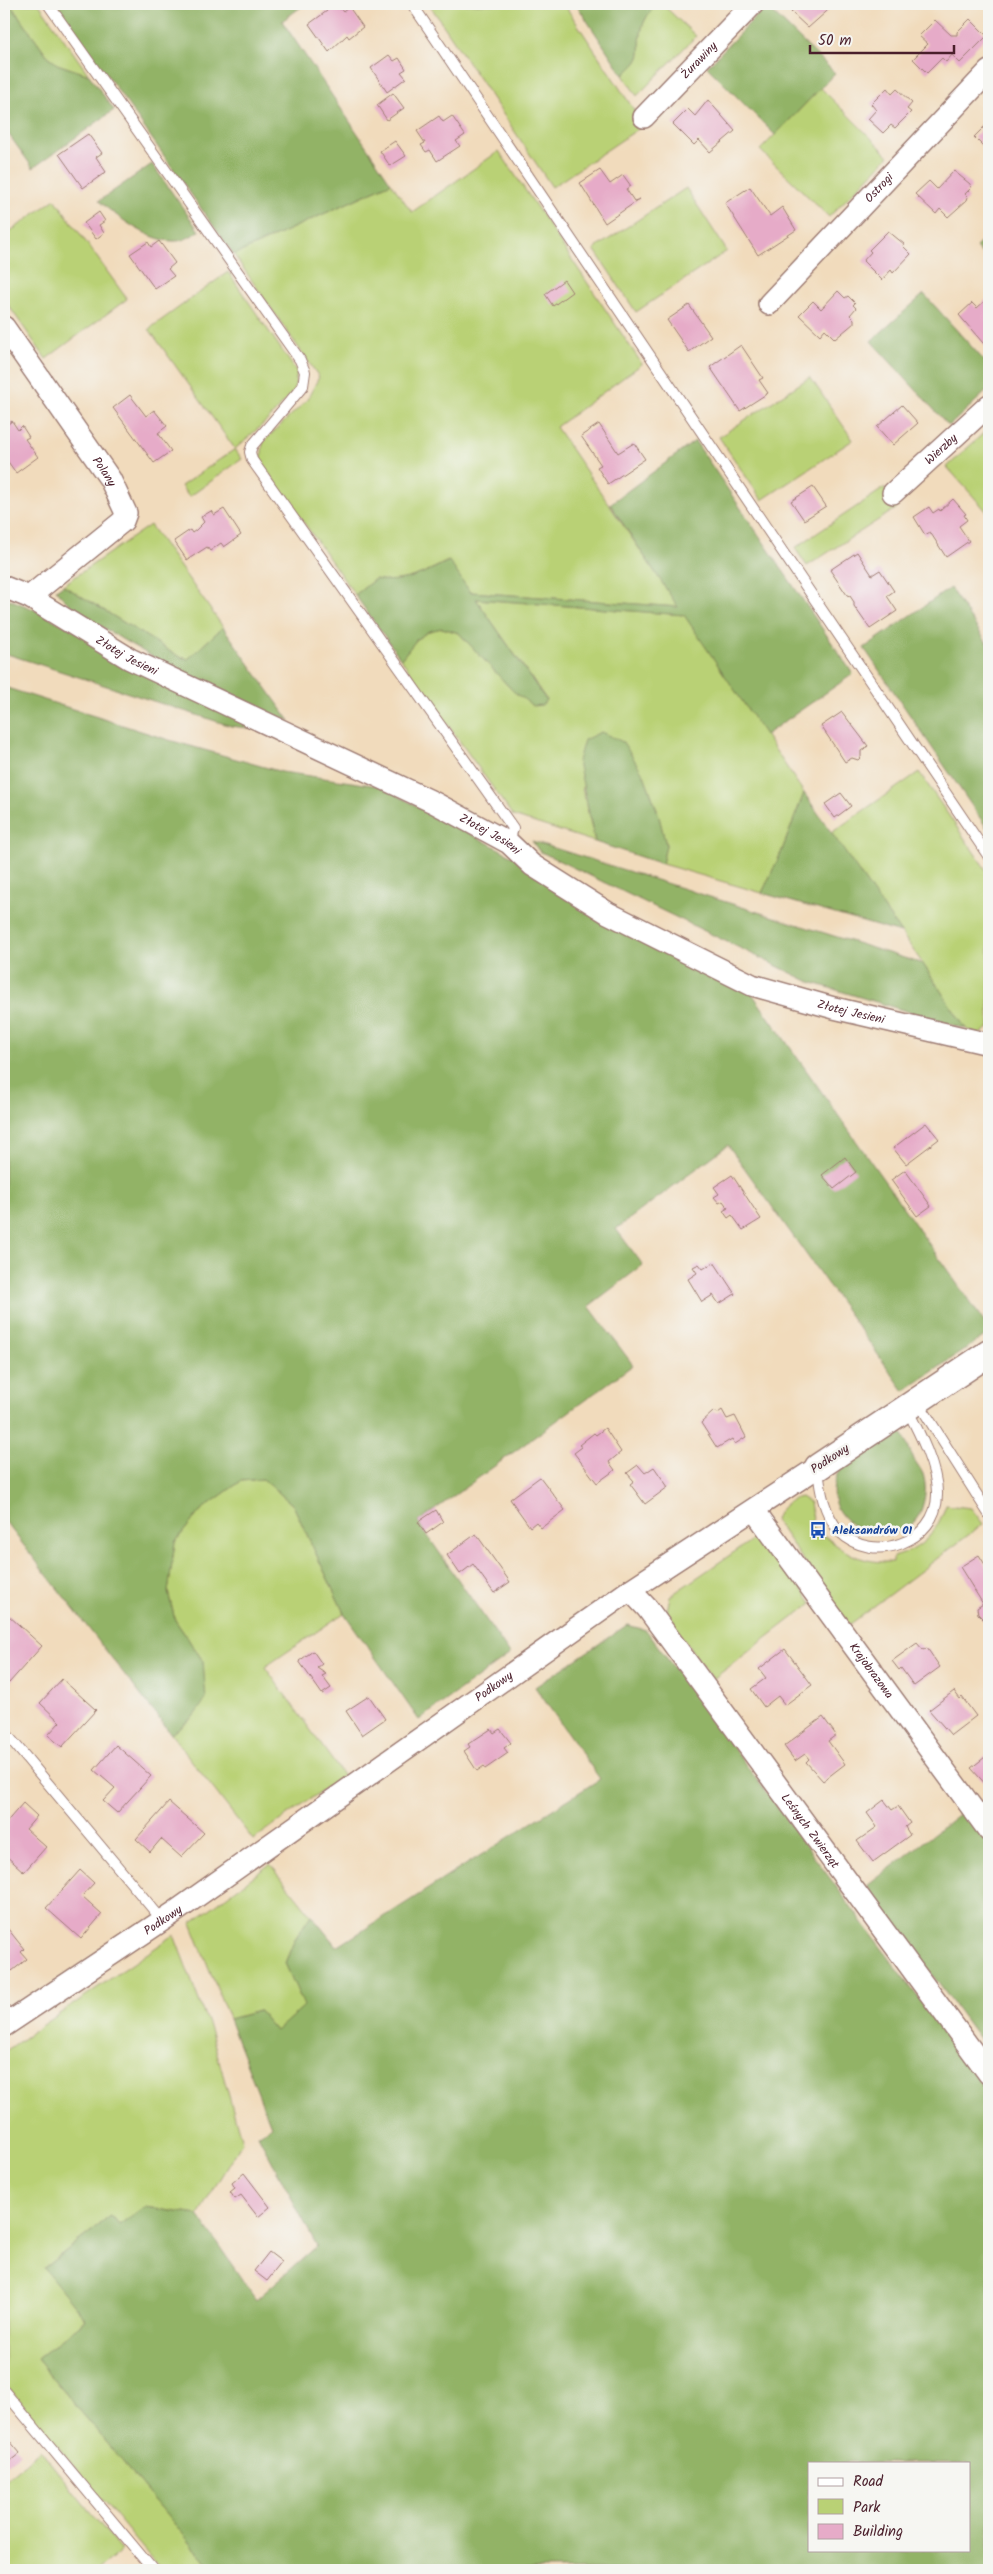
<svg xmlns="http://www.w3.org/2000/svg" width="993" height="2574" font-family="Kalam,sans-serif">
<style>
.green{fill:#b9d175;stroke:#827850}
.forest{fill:#92b366;stroke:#6e6948;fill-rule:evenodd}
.building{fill:#e6abc8}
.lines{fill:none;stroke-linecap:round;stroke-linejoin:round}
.service-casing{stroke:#9e7d74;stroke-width:12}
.minor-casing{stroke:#9e7d74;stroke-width:24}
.tertiary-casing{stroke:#9e7d74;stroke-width:29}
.service{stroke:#fff;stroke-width:10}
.minor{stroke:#fff;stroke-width:21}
.tertiary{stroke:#fff;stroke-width:26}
.labels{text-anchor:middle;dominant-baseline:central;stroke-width:5;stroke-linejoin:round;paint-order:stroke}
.street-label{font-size:12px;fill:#4a1f2b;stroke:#f6f6f2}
.transit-label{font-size:12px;font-weight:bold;fill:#164399;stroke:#f6f6f2;text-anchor:start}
</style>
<rect width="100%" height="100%" fill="#f6f6f2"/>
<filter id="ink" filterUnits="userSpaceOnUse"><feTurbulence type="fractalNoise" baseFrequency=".02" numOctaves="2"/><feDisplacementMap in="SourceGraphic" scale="10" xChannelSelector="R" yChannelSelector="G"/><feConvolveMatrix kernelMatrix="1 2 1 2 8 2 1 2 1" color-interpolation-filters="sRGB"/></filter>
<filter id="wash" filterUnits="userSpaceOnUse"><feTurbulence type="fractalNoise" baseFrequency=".0096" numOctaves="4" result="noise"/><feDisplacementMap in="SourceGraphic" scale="20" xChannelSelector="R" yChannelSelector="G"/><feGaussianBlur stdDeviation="1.12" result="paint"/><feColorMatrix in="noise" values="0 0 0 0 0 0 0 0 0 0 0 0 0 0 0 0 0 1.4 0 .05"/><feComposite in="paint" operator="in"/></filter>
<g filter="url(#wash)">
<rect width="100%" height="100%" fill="#f1dbbc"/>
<g class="green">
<path d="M10,4H39L89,75L57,64L47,55Z"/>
<path d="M429,4H564L644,125L552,187Z"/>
<path d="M656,4H662L696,36L637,96L623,75C649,54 636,54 642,28C644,19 651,11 656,4Z"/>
<path d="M821,88L889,156L829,217L760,150Z"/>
<path d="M499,151L642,364L556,427L679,607L470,592L448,561C424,573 402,585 375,579L355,595L261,462L263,442L307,400L319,377L234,255L391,183L412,212Z"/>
<path d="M686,188L727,251L636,312L594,249Z"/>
<path d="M55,199L127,299L46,359L4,299V236Z"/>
<path d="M228,272L297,372L294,391L269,419L235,449L242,459L189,497L181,486L235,449L149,329Z"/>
<path d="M810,377L853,440L762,500L719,437Z"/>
<path d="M989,428V514L947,467Z"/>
<path d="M884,488L897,508L807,566L795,548Z"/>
<path d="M150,525L223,627L188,659L178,656L63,585Z"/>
<path d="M476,599L685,615L804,793L781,853L762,893L662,864L666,845L658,813L644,775L582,787L595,842L513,816L401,659L417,639L429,631L442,628L459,633L513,691L542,705L546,699Z"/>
<path d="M919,772L989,874V1028L980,1034L966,1029L923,964L831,833Z"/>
<path d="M263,1479L293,1505L344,1613L265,1667L343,1775L253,1840L171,1734L193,1717L203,1661L175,1620L168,1592L175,1542L201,1510L241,1481Z"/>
<path d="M801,1497L810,1503L813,1519L809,1522L819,1539L825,1536C847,1555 864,1563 893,1562V1557C922,1550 937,1532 946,1505L971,1508L983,1524L849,1625L775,1520C778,1509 789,1499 801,1497Z"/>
<path d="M762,1533L812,1603L713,1679L666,1616L670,1596Z"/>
<path d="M270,1864L311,1915L295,1939L285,1963L305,2006L276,2031L259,2011L229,2019L191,1923Z"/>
<path d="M174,1935L211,2032L242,2142L198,2215L144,2207L119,2225L111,2216L45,2267L86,2320L37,2359L213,2570H161L4,2382V2052Z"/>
<path d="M40,2450L121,2550L97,2570H4V2481Z"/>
</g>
<g class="forest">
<path d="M4,4H10L47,55L57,64L89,75L114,110L33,168L4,128V105L7,102L8,93L4,83Z"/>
<path d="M57,4H305L282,21L391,183L234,255Z"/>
<path d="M576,4H656C651,11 644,19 642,28C636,54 649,54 623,75Z"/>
<path d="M766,6L835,73L775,135L707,67Z"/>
<path d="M152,164L199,231C191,236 183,242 173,241C149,241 116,216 99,201Z"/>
<path d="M989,235V262L976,247Z"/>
<path d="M924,294L989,366V389L949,426L871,341Z"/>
<path d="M695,441L853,674L765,735L684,615L476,599L546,700L542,705L533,706L513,691L459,633L442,628L429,631L417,639L401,659L355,595L375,579C402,585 424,573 449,561L470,592L678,607L610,504Z"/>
<path d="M63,585L178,656L188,659L223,627L290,721C225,693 163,666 104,628C86,616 69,607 56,590Z"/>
<path d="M950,588L989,646V831L864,648Z"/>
<path d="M4,597L33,609L264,730L231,726L4,653Z"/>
<path d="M4,687L169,740L282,772L379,786L503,851L751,992L989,1329V1333L904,1391L728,1145L616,1229L643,1265L589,1306L633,1365L418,1522L510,1654L419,1720L344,1613L293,1505L263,1479L241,1481L201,1510L175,1542L168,1592L175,1620L203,1661L206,1699L193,1717L171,1734L4,1520Z"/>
<path d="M601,732L623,742L644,775L658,813L666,845L662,864L595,842L578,761L584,740Z"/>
<path d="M804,793L901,933L762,893L781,853Z"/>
<path d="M532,841L923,964L966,1029L810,982L539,851Z"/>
<path d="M898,1427C905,1436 907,1444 911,1454C914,1461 920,1467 923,1474C926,1484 926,1494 923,1504C910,1562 806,1528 840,1469C846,1460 887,1435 898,1427Z"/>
<path d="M627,1625L646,1630L989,2093V2570H213L37,2359L86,2320L44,2268L111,2216L119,2225L144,2207L198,2215L256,2300L317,2246L258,2135L271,2126L229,2019L259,2011L276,2031L304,2006L285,1963L295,1939L311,1915L337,1947L600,1779L535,1687ZM809,2463H969V2550H809Z"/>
<path d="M965,1810L989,1843V2052L867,1886Z"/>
</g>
<g id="blocks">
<g class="building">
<path d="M323,4H336L343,12L349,7L363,27L349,38L347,35L329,52L309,24L327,11Z"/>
<path d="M799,4H835L808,28L791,12Z"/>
<path d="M970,19L987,36L960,63L952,55L946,62L942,58L927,73L913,59L928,44L919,36L935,20L951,35H957V32Z"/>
<path d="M389,55L394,61L399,58L406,69L401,72L406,78L387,92L371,68Z"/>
<path d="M887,88L892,94L897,89L912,103L907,109L911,112L895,128L891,125L883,133L868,119L876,110L871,104Z"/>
<path d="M393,93L404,108L387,120L377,105Z"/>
<path d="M708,100L735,131L710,152L699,140L694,145L673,124L688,109L695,116Z"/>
<path d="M439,116L443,122L452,116L465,135L456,141L460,146L437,161L430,150L426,152L421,145L425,143L417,131Z"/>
<path d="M989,122V152L974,137Z"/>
<path d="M88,134L102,153L96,157L106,172L83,188L59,154Z"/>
<path d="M395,141L406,156L390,166L380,151Z"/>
<path d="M600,170L610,184L623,175L631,186L626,189L634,201L640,199L605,223L580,183Z"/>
<path d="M954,171L970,184L971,188L965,194L968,197L967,200L948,217L940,209L936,214L915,194L929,181L937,189Z"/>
<path d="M750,187L770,216L782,207L796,230L758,255L725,203Z"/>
<path d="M99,212L105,221L99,225L104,233L96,239L84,223Z"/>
<path d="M888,231L904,244L903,246L911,254L893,273L891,270L882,280L863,261L871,252L869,250Z"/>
<path d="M159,241L175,263L168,269L174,276L155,289L130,254L148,242L151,247Z"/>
<path d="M564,280L572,292L553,306L545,294Z"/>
<path d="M838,291L845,298L848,296L855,303L853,305L856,308L850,315L854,319V323L835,339L825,329L820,335L799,315L813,301L821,309Z"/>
<path d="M987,299L989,301V350L959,315L972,303L977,308Z"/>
<path d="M689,305L711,336L689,352L667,320Z"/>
<path d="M741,345L763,378L759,380L768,393L740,411L710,367Z"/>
<path d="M130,395L146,416L154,410L167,426L158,433L171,451L154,463L113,408Z"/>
<path d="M902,405L918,423L893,445L877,427Z"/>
<path d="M12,421L18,430L22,426L29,437L25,439L38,457L16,473L4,456V427Z"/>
<path d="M599,424L618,453L634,443L645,459L608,484L597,467L601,465L581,436Z"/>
<path d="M813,487L826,506L804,520L791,501Z"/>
<path d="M953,499L966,514L964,515L967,520L959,526L969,541L946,557L930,532L925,535L914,517L929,507L933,513L939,509L940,511Z"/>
<path d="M224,509L241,535L224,547L221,543L210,551L207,547L187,560L174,541L190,530L192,533L196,530L204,522L201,517L211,511L214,515Z"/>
<path d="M857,552L872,575L880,570L894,591L887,596L897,611L870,629L854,606V602L850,596L847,595L830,570Z"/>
<path d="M842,712L868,746L861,751V757L858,760L852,758L845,762L821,726Z"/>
<path d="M841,793L851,806L835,818L825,804Z"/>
<path d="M926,1123L939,1139L906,1164L893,1148Z"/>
<path d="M845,1157L856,1172L834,1189L822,1175Z"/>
<path d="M905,1170L931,1206L917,1216L891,1180Z"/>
<path d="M732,1175L761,1219L743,1230L732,1215L728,1218L723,1211L728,1208L723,1201L719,1203L714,1197L719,1194L714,1187Z"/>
<path d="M714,1262L735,1294L719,1304L713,1295L702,1302L688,1279L697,1273L693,1267L699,1264L703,1269Z"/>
<path d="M722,1410L727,1419L735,1416L746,1437L735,1444L732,1439L717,1448L701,1423L714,1411L718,1413Z"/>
<path d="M605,1428L621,1452L609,1462L615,1470L597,1483L574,1453L582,1447L579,1445L594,1433L596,1435Z"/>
<path d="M638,1465L645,1473L654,1467L668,1487L645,1504L630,1484L634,1481L627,1473Z"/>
<path d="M540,1477L565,1510L541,1528L536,1522L530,1527L510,1499Z"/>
<path d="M436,1510L443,1522L426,1534L418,1522Z"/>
<path d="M476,1534L510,1582L494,1593L473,1564L460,1574L447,1555Z"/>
<path d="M979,1555L989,1571V1618L985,1621L978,1614L977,1608L983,1604L960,1567Z"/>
<path d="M8,1615L42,1646L9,1683L4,1679V1661L6,1658L4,1655V1620Z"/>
<path d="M917,1643L923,1650L927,1648L940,1667L914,1686L901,1668L899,1670L892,1661Z"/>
<path d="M785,1649L812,1685L785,1705L778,1696L764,1707L751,1689L766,1678L759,1669Z"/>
<path d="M313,1651L322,1664L317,1668L326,1674L322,1676L331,1688L322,1694L299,1661Z"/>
<path d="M62,1679L96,1710L62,1747L48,1735L60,1722L40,1703Z"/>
<path d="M954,1691L960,1699L962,1697L976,1716L951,1735L929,1710Z"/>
<path d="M369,1696L385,1719L362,1735L346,1711Z"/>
<path d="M823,1717L836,1735L828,1741L845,1764L823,1781L806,1762L809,1759L805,1754L795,1761L784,1746Z"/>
<path d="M491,1729L494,1733L500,1729L511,1743L504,1748L508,1753L485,1769L484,1766L477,1771L464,1751L470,1747L468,1744Z"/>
<path d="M116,1745L151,1776L117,1813L103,1801L115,1788L94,1770Z"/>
<path d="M989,1754V1788L971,1768Z"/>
<path d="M884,1800L892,1810L898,1806L910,1823L905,1827L910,1835L873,1862L857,1841L877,1827L867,1813Z"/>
<path d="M169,1802L204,1833L181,1857L161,1839L150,1852L136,1839Z"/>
<path d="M23,1803L37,1816L26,1829L46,1847L24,1872L4,1854V1825Z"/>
<path d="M80,1870L94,1883L82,1896L102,1914L81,1939L46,1908Z"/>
<path d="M4,1924L24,1949L21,1952L27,1959L12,1971L4,1961Z"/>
<path d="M244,2173L270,2207L258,2217L241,2195L235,2199L230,2192L235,2188L232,2183Z"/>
<path d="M269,2252L282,2262L267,2281L254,2271Z"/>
<path d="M4,2434L20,2453L4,2466Z"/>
</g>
</g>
</g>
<g filter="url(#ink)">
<use href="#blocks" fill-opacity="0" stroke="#9e7d74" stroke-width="1"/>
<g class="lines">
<g class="service-casing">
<g id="service">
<path d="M48,4L300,360L305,372L303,386L252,446L250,452L252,460L513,828L509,843"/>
<path d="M412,4L989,857"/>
<path d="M918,1402L989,1514"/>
<path d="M818,1468C820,1491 824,1514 840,1532C873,1565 937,1542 937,1495C938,1469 919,1432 907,1409"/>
<path d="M4,1731L163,1921"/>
<path d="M4,2009L11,2020"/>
<path d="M4,2391L153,2570"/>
</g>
</g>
<g class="minor-casing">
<g id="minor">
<path id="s1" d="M644,117L753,4"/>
<path id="s2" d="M769,304L989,71"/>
<path id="s3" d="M4,327L110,479L126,513L123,521L29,597"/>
<path id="s4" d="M893,493L989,405"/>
<path id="s5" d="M4,587L29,597L130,659L435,803L509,843L532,865L608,913L752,985L834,1008L989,1044"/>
<path id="s6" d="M754,1510L989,1831"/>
<path id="s7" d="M630,1590L647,1608L989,2074"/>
<path id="s8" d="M4,2026L172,1914L630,1590L818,1467"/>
</g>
</g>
<g class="tertiary-casing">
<path id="tertiary" d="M818,1467L989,1353"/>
</g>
<use href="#service" class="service"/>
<use href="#minor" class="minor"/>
<use href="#tertiary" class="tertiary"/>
</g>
</g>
<defs>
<g id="bus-bare" transform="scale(1.35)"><path d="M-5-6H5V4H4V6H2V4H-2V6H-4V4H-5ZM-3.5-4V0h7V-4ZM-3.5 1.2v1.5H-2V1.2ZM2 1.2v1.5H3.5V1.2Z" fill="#1a4fb4" stroke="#f6f6f2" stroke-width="2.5" paint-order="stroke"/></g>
</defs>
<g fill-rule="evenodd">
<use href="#bus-bare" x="818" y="1530"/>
</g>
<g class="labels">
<g class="street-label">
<text stroke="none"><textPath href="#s1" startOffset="79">Żurawiny</textPath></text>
<text stroke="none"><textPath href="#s2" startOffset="160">Ostrogi</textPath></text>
<text stroke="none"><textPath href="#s4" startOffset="65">Wierzby</textPath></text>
<text stroke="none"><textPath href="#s3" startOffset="176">Polany</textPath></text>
<text stroke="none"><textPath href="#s5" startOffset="141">Złotej Jesieni</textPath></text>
<text stroke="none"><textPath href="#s5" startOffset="546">Złotej Jesieni</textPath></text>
<text stroke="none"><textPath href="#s5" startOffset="952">Złotej Jesieni</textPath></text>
<text transform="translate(830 1459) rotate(-33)">Podkowy</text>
<text stroke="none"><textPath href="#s6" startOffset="199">Krajobrazowa</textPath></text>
<text stroke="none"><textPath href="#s8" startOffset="596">Podkowy</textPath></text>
<text stroke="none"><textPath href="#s7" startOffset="301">Leśnych Zwierząt</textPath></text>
<text stroke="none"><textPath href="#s8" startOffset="191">Podkowy</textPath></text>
</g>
<g class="transit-label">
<text x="832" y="1530">Aleksandrów 01</text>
</g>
</g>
<rect width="993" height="2574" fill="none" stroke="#f6f6f2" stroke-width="20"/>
<rect x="808" y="2462" width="162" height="90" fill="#f6f6f2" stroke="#b1a0a2"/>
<rect x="818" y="2478" width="25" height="8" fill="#ffffff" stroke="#b1a0a2"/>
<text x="853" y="2486" font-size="15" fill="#4a1f2b">Road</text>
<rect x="818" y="2499" width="25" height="15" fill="#b9d175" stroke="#b1a0a2"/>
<text x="853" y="2512" font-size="15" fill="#4a1f2b">Park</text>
<rect x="818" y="2524" width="25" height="15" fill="#e6abc8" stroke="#b1a0a2"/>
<text x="853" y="2536" font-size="15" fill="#4a1f2b">Building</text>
<path d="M810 45v8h144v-8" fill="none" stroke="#4a1f2b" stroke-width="2.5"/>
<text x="818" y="45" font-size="15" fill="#4a1f2b" stroke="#f6f6f2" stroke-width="4" paint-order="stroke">50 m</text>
</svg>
